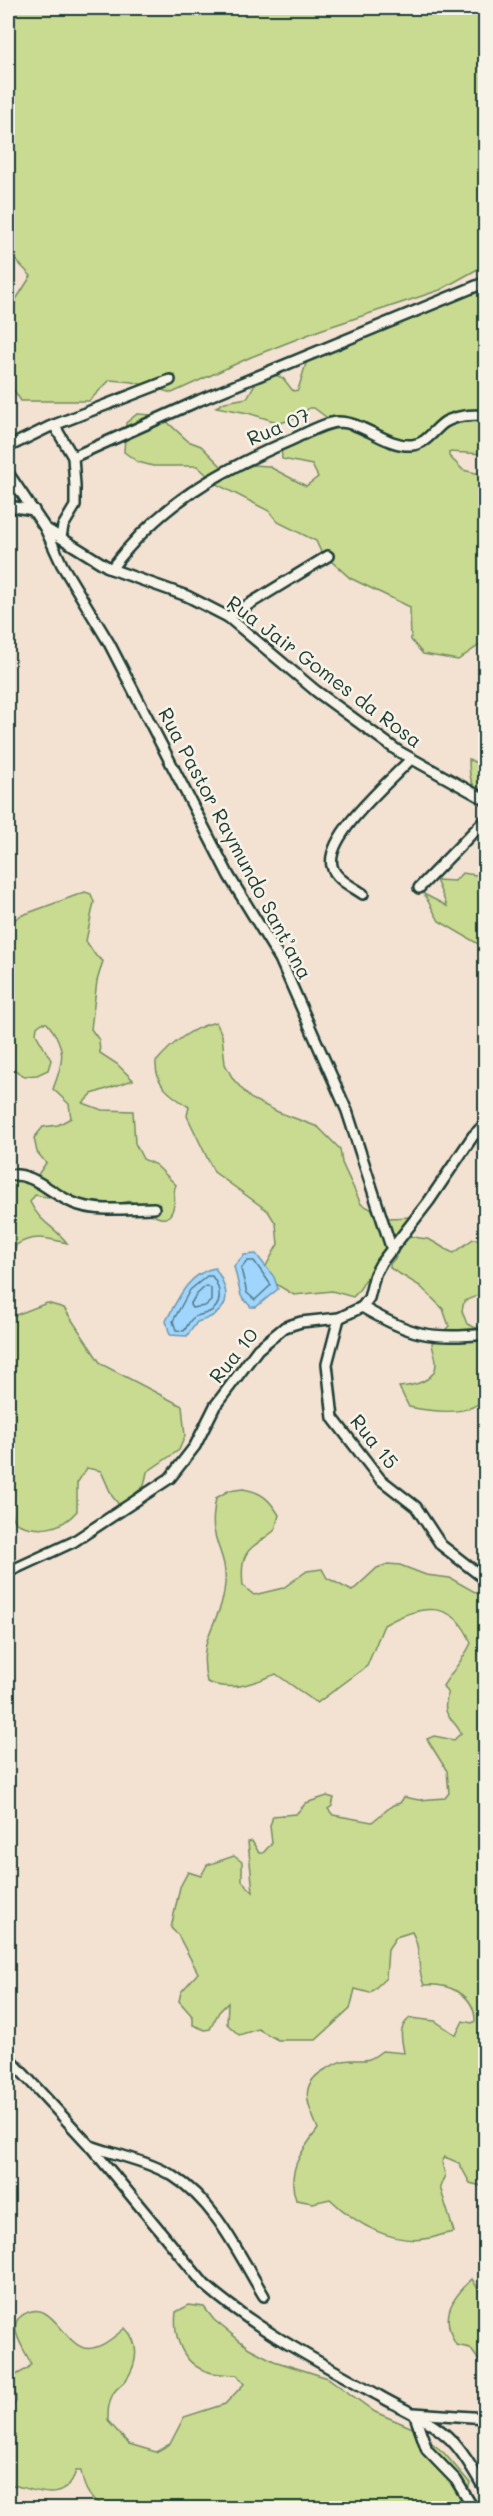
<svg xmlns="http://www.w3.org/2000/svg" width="493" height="2516" font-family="Mali,sans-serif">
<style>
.green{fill:#c9db90;stroke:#748c62;stroke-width:1.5}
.water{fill:#a0d5fe;stroke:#6c98ad;stroke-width:1.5}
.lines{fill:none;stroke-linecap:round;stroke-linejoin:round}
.shore{stroke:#537a85;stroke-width:1.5}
.minor-casing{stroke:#1f3d34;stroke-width:14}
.minor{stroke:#f7f3e8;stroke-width:9}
.labels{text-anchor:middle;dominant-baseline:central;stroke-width:5;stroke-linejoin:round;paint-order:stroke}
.street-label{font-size:20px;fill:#1f3d34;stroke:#f7f3e8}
</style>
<rect width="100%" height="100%" fill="#f3e1d2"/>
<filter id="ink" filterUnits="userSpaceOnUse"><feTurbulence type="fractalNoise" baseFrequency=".0167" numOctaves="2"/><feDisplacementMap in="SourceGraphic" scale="12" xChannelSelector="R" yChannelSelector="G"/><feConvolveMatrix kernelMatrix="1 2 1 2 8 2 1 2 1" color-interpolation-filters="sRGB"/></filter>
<g filter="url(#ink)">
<g class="green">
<path d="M8,8H485V265L440,290L320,330L251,357L172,393L133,382L110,380L89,401H21L8,381V312L31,276L8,252Z"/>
<path d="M465,291H485V454L449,452V456L463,470L485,475V641L458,660L423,654L411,640L410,607L350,578L321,552L316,541L278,522L269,511L218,485L197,466H153L138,462L124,452L126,423L137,414L152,415L165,420L188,441L201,446L222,467L238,471L253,465L268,466L306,486L318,477L312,465L282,459L281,444L330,420L314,408H309L300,417L280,423L248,413L216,407L225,402L247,398L256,382L270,373L283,378L293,391L298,390L307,360Z"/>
<path d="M485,746V799C471,785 469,780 469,759L478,764Z"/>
<path d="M485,870H486L485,948L439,921L424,894L447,906L436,880L455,881L462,873L476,875Z"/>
<path d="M85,892L91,894L94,902L86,941L96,956L103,961L97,981L91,1029L99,1040L100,1053L117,1064L133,1080L92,1094L83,1103L102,1110L133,1111L135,1143L143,1159L156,1165L176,1185C172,1192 176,1197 174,1204C169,1235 144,1207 130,1201L102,1207L35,1195L30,1202C40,1223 54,1226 67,1243C46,1238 34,1234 16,1245L13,1263L8,1269V1179L37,1176L46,1163L37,1152L34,1138L43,1127L58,1125L71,1118L69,1104L53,1089C64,1061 67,1047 47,1023H42L37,1027L36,1034L51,1060L48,1070L37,1075L24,1076L10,1067L8,1055V924L20,916Z"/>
<path d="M216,1022L222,1035L225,1064L233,1079L250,1098L278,1112L318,1127L340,1149L342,1163L361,1204L388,1218L412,1217L408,1235C416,1239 420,1237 427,1239C437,1242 444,1250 454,1253L473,1239H485V1293L464,1301L462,1311L467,1324L476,1328L485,1324L486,1394C475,1419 429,1411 409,1407L399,1387C413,1386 437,1381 436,1362C436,1355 432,1350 432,1343L449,1326L443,1309L420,1286L390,1268V1264L396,1257L393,1249L386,1248C371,1261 368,1283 353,1297L332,1291L294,1295L261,1275L278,1244L276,1224L268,1211L214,1172L187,1116L189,1107C170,1095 155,1085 156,1062C173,1042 191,1028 216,1022Z"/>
<path d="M47,1303L64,1308L101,1364L182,1406L185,1436L179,1450L147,1472L144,1486L120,1506L112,1496L101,1471L87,1468L77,1483V1511C61,1530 38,1533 16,1523L8,1506V1318Z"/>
<path d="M243,1489C262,1492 269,1499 279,1515L275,1530C251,1550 239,1547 243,1586L254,1595L283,1588L307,1571L322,1569L327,1578L352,1591L377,1568L388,1564L400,1565L426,1575L450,1578L477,1593L485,1601V2187L470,2183L459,2163L445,2157L442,2162L445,2175L440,2187L454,2232C446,2233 439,2236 431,2238C393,2246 356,2224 330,2199L313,2203L296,2200C286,2172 301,2151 318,2129C308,2104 297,2085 326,2069C332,2066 337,2062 343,2061C364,2057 363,2066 382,2051L404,2053C402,2039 397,2028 410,2018L435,2021L456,2035L463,2021L472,2023L475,2021C475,1993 447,1983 424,1985C416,1967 422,1949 412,1932L396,1937L388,1949L386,1978L370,1993L355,1989L350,2009L316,2040H278L258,2029L239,2035L227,2024L228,2003L219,2012L210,2029L205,2030L193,2025V2017L179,2001L181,1992L198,1973L178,1935L171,1928L180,1887L188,1872L201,1876L207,1865L234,1856L242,1862V1881L253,1892L248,1842L252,1841L259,1853H263L272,1843L270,1826L273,1816L296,1814L306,1803L327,1796L334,1798L332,1806L328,1809L333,1815L372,1822L393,1805L400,1803L404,1797L419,1800L445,1798L449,1793L447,1771L427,1739L434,1736L454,1740L461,1733C453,1717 440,1717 448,1694L443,1686C452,1671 464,1659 471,1643C454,1598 419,1605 384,1625L367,1666L317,1703L276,1674C251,1684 233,1692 207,1682C196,1634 222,1624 225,1584C227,1561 218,1551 214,1530C212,1520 214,1509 216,1498L228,1491Z"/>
<path d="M472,2279L485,2300V2369L470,2348L456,2345C440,2317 450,2300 472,2279Z"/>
<path d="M189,2305L204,2307L214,2320L249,2348L274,2361L328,2378L375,2412L415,2429L444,2453L470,2483L463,2508H109C90,2501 84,2490 81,2471H76C64,2508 33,2488 8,2484V2417L16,2401L14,2376L27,2369L31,2364C26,2352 7,2327 20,2317C50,2293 62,2342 84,2348C99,2351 114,2337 125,2328C140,2343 138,2363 126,2380C122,2385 116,2388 113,2394C108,2403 108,2411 108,2421L129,2444L156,2452L170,2444L184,2417L225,2404L244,2384L237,2375C228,2374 217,2375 209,2372C182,2365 173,2336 176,2312Z"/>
</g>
<g class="water">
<path d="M256,1254L274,1277L278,1289L256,1307H251L241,1296L234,1266L244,1255Z"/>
<path d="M215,1268C233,1295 230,1313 197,1322L187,1336L170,1335L166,1321C178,1299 188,1273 215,1268Z"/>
</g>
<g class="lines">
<g class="shore">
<path d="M247,1261H254L271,1285L255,1300L247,1293L241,1269Z"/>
<path d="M207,1276H212C221,1288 224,1307 207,1313C202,1315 196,1315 193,1318C189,1321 187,1327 184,1331L176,1330L173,1321L190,1290Z"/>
<path d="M206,1286L211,1288V1301L205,1306L192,1308L190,1305L196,1295Z"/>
</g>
<g class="minor-casing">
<g id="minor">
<path d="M54,425L73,457L75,486V506L63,526L61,537"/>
<path d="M8,447L49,427L170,380"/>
<path d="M73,457L200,400L486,282"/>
<path d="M8,473L45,528L62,565L109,643L229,876L280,959L347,1111L392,1250"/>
<path d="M8,506L34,510"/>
<path d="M45,528L111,569L187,596L228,617L316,691L398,751L486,800"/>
<path d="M111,569C160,504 217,472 291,440C305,434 323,423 338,422C364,422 386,447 412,445C427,444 434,429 445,422C458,415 472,415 486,415"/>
<path d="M228,617L328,556"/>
<path d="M419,888L486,819"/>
<path d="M363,894C353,887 335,879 332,866C325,836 391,780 411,759"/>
<path d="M8,1175C37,1172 52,1197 79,1205C102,1212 130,1208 154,1208"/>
<path d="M362,1307C410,1335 430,1340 486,1334"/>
<path d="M339,1318L327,1364L333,1418L380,1479L416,1507L441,1545L486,1580"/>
<path d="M8,1572L73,1542L170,1478L195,1446L215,1406L258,1349L285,1327L301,1322L339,1318L362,1307L369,1298L375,1274L381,1263L429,1201L473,1136L486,1123"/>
<path d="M8,2057L90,2146L204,2284C255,2329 319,2362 378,2395C403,2410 432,2420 452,2441C466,2455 475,2474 486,2491"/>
<path d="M90,2146C117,2155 148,2161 173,2176C216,2203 238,2253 264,2296"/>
<path d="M473,2508L456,2480L427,2450L414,2413L486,2418"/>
</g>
</g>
<use href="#minor" class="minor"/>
</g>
</g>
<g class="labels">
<g class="street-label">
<text transform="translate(278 426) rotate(-23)">Rua 07</text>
<text transform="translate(325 671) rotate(37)">Rua Jair Gomes da Rosa</text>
<text transform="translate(236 843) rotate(62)">Rua Pastor Raymundo Sant’ana</text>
<text transform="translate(233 1355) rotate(-51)">Rua 10</text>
<text transform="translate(375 1441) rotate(51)">Rua 15</text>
</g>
</g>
<rect width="493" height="2516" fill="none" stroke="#f7f3e8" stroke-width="30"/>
<rect x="15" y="15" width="463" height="2486" fill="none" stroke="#1f3d34" stroke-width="2" filter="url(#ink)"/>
</svg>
